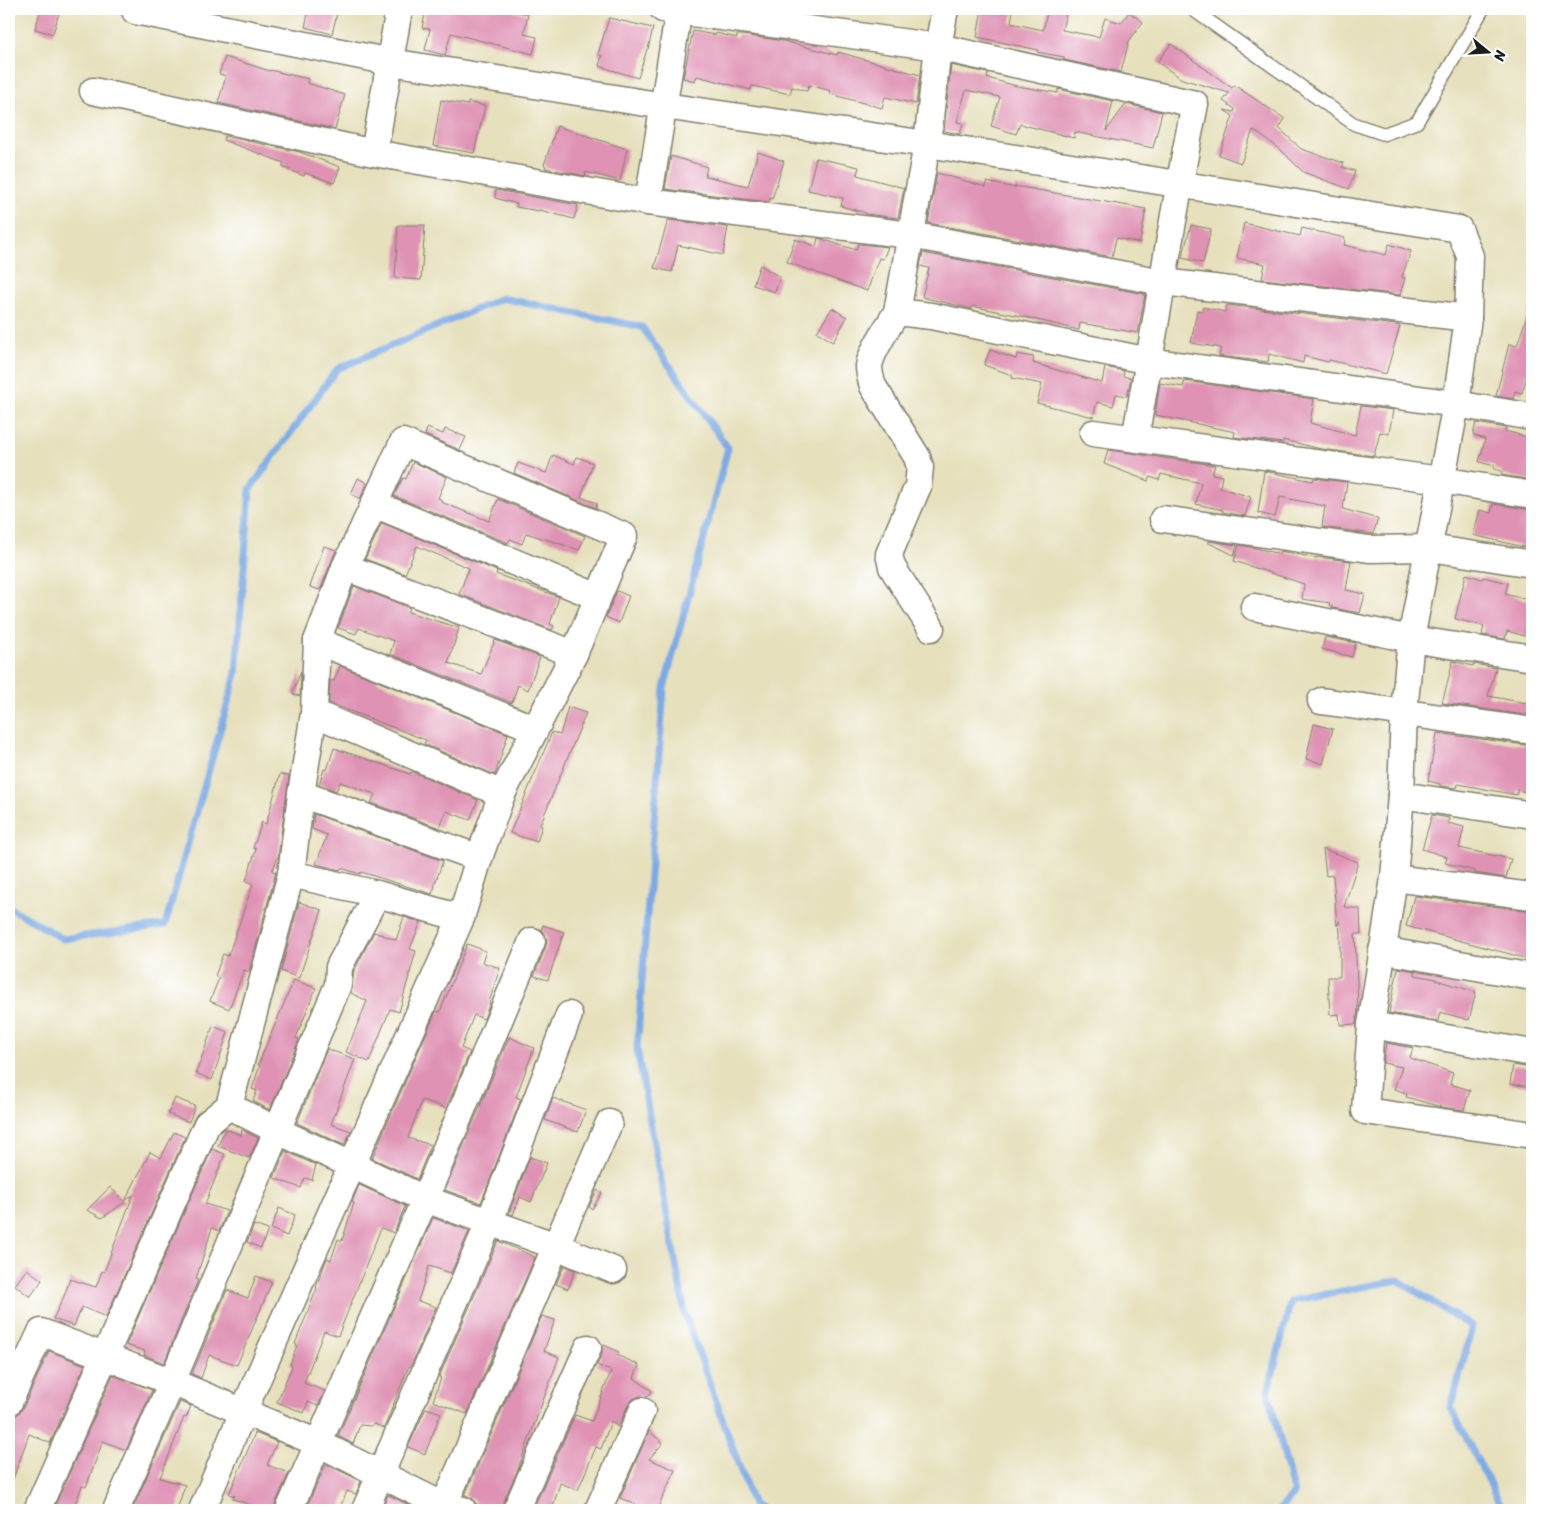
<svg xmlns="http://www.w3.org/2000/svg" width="1541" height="1519" font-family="Sriracha,sans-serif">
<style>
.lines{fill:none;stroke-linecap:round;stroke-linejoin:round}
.stream{stroke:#7baae5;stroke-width:7}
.building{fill:#df92b3}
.service-casing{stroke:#817e6c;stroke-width:15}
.minor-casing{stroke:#817e6c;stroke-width:29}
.service{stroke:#fff;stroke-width:12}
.minor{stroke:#fff;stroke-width:26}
</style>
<rect width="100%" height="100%" fill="#fff"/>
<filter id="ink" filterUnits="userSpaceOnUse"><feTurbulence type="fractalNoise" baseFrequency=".02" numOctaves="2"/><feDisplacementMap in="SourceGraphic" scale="10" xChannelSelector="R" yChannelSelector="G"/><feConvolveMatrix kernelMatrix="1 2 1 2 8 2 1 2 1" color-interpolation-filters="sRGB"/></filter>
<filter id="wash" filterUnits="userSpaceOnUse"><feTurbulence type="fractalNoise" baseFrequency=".0096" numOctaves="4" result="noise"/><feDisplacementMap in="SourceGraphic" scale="20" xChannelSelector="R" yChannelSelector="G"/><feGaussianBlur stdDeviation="1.12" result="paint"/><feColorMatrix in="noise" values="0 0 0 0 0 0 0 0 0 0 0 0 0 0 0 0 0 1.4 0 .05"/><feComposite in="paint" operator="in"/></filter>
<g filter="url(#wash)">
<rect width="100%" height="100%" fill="#e6e0bc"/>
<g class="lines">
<g class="stream">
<path d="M9,907L63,939L165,925L236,674L250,489L337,369L502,298L642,327L728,448L664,688L637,1049L685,1314L753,1505L762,1510"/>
<path d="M1279,1510L1294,1494L1268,1392L1291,1301L1398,1280L1472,1327L1451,1408L1503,1510"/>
</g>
</g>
<g id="blocks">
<g class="building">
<path d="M41,9H60L53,34L35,29Z"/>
<path d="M309,9H338L332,34L305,27Z"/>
<path d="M426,9H502L528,14L524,34L537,37L533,54L451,33L445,55L425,50L430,29L422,28Z"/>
<path d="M982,9H1013L1011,23L1043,30L1048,9H1067L1062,30L1099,37L1105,18L1121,23L1129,12L1143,22L1129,41L1121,72L1064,60V57L1037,52L1038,50L977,37Z"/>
<path d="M609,18L653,28L648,49H647L638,78L599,66L602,56L598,54Z"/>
<path d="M693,31L715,35L716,33L737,38V35H742L784,41L837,55L838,52L920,75L916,104L885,97L882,108L830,94L831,91L809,85L807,91L792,87L790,94L752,86L751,90L697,76L695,81L683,78Z"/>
<path d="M1171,44L1232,88L1234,85L1285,119L1279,128L1301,149L1344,163L1342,167L1355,171L1349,189L1303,172L1280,149L1253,130L1241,163L1219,155L1233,116L1224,110L1234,112L1235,109L1223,101L1229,93L1182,79L1157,62Z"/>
<path d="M225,57L270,71V70L308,79L307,83L345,95L335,129L218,103L226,76L219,74Z"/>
<path d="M951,65L988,73L987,78L1017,86L1058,93V89L1113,101L1106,131L1126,104L1162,112L1153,148L1075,132L1074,138L1020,124L1016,134L991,126L1000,97L966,90L957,122L963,123L960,134L944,131Z"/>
<path d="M441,100L468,105V102L485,106L474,153L433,146Z"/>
<path d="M557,126L627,149L620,181L586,172L585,176L545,168L546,166L544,165Z"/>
<path d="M225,136L300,152L340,167L334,183L305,173L304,176L282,167L284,163L223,140Z"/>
<path d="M758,152L784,161L772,199L770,198L769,202L665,189L671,156L707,167L705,176L748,186Z"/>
<path d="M816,158L859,167L857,175L904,188L898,218L866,214V213L841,206L843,198L808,190Z"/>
<path d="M937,173L986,187L987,182L1015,188V186L1146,209L1140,243L1116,238L1112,257L928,223Z"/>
<path d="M496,190L578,205L574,219L539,210V211L516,207L517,204L495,198Z"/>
<path d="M668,220L728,227L723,255L678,245L672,272L654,268Z"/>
<path d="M1244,223L1300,236L1302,228L1345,238L1344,245L1386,255L1389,244L1411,251L1402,277L1405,278L1400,295L1262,279L1265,264L1237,258Z"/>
<path d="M398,225H425L421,280L395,278Z"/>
<path d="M1191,225L1211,229L1203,263L1182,258Z"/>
<path d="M818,238L856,250L858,244L888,247L883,259L879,258L867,291L787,262L795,239L816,246Z"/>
<path d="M923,253L1145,294L1138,333L1080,323L1079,330L1025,317L972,306V309L922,297L929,268L920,266Z"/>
<path d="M760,265L780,277L775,292L753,285Z"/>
<path d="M1227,305L1396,325L1400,326L1386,374L1329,360L1328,362L1304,356L1303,363L1269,354L1268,362L1219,356L1221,348L1191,343L1197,310L1202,311L1203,307L1225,312Z"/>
<path d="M832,308L847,317L833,342L817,332Z"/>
<path d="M1529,310H1532V374L1528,373L1522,393L1515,391L1513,399L1496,396L1509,344L1517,346Z"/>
<path d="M990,350L1016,359L1017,354L1034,357L1033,363L1102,383L1105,367L1124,371L1123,376L1131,378L1127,396L1116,394L1113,406L1097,402L1093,417L1037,403L1042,384L1012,378V375L984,365Z"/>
<path d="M1185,381L1314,399L1310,423L1355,435L1361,406L1393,410L1389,434L1380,432L1374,456L1321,449L1283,440V443L1234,437L1235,432L1155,415L1160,383L1183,387Z"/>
<path d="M1476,423L1506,428L1505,431L1532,438V480L1501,475L1502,471L1494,469L1495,466L1479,462L1485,439L1473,435Z"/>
<path d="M427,428L443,434L445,429L466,437L460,450L425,435Z"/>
<path d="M1108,450L1215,465L1212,474L1222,476L1220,488L1251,497L1245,516L1222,512L1223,510L1196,504L1201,483L1161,474L1159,480L1150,477L1148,481L1104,464Z"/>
<path d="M553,455L574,464L577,457L593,463L581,497L597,503L596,508L514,473L518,463L546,473Z"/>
<path d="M413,462L447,477L438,498L442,500L441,502L489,521L498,499L585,536L579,550L526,533L522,544L510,539L508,543L394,496L403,478L406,479Z"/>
<path d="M1264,471L1313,481L1314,478L1347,482L1343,509L1378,519L1373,534L1322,527L1325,506L1280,497L1275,517L1258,513Z"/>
<path d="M358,478L367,483L360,499L351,494Z"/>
<path d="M1493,504L1532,510V549L1473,535L1480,510L1491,513Z"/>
<path d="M382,523L497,571L496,574L559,597L550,624L554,626L552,630L459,594L469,568L417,546L405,574L365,559Z"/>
<path d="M1208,541L1237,545L1234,555L1207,542Z"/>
<path d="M1239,545L1256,548L1279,554L1280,551L1317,558V557L1351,561L1346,590L1365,594L1360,613L1332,608V606L1329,605L1330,603L1302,599L1304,584L1234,561Z"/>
<path d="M324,546L336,550L320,590L310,587Z"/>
<path d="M1466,574L1482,579L1483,577L1508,583L1505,594L1532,601V638L1507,631L1505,639L1482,635L1484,626L1455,619Z"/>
<path d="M354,586L410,608L408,612L459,628L448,663L481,674L495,640L540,657L528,690L518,685L512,703L390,654L394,641L359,628L356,634L338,628Z"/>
<path d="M617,591L629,596L619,623L606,617Z"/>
<path d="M1325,637L1356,643L1352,657L1322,649Z"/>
<path d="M1453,661L1473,666L1474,664L1496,668L1488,696L1532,704V716L1442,703Z"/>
<path d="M340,666L508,734L495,775L424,744L426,740L329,703L330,680L334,681Z"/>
<path d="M301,671L300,696L292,694Z"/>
<path d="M568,707L586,713L540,825L542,826L537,842L510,833L552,732L560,735Z"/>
<path d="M1314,724L1333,729L1323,764L1306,759Z"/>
<path d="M1437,733L1532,746V793L1517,790V795L1458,784L1457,788L1440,786V784L1428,781Z"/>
<path d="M334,748L410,774L411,772H413L478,800L470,820L446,811L440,828L371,803L375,794L340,782L336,791L319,784L324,769L327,770Z"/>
<path d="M280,774L289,776L278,857L272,871L276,872L249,972L244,970L229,1009L210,1001L219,978L215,976L223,954L228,956L253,884L246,881L256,849L253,848L262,822L266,824Z"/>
<path d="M314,814L443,861L434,886H435L432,894L361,872L360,874L341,868L340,870L316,864L327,835L312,829Z"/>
<path d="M1432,815L1449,818L1448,823L1464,827L1459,848L1511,859L1506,878L1475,873V871L1445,863L1447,857L1422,849Z"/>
<path d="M1323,849L1358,862L1344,907L1360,909L1361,934H1355L1358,1009L1356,1024L1340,1025L1339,1014L1330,1015L1328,977H1340V934L1339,921L1337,926L1333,875L1326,876Z"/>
<path d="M1414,896L1532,911V960L1406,926Z"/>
<path d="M299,902L322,910L299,978L281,971Z"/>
<path d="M404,917L421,922L410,949L416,951L399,1012L390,1009L369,1062L346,1052L367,1001L351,993L354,971L374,932L396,940Z"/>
<path d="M543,925L564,932L548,980L534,976L546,946L547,939L541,930Z"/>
<path d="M467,944L486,951L482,962L500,968L489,1002H490L484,1019L474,1015L461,1048L470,1052L446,1108L422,1100L408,1138L431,1145L417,1179L372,1158L436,1011L440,1012Z"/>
<path d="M1398,968L1415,971V975L1436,979V980L1476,992L1469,1020L1440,1012L1438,1021L1389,1013Z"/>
<path d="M294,980L316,988L296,1038L299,1039L270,1110L253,1101L257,1091L252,1089L260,1065H258Z"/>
<path d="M213,1026L228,1032L212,1080L196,1073Z"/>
<path d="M509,1037L534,1048L516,1097L521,1099L481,1203L445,1190Z"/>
<path d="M1386,1043L1413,1048L1410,1058L1453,1073L1450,1084L1470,1090L1464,1110L1441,1107L1406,1097L1407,1093L1394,1089L1402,1067L1383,1063Z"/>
<path d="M327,1049L355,1059L331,1124L351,1131L344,1145L297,1123Z"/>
<path d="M1513,1065L1532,1068V1087L1510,1084Z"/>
<path d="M175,1098L195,1106L189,1122L168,1114Z"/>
<path d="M553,1098L586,1110L578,1132L545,1120Z"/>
<path d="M225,1129L241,1135L242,1130L258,1138L249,1158L218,1146Z"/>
<path d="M174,1132L185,1137L106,1317L82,1307L74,1326L53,1319L64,1296L70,1279L96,1287L102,1271L104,1272L133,1195L125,1201L150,1152L161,1158Z"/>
<path d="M212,1149L225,1154L205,1204L227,1211L219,1231L212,1228L196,1279L198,1280L164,1363L144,1355L145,1351L126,1345Z"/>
<path d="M285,1151L316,1165L312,1180L305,1178L301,1188L274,1178Z"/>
<path d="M530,1157L547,1163L531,1202L520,1197L513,1215L509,1213Z"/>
<path d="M359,1185L405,1206L394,1233L381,1228L338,1336L324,1331L304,1383L325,1391L318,1406L308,1402L304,1413L277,1402L292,1366L290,1365L297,1345L295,1344L317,1288L316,1287L324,1266L327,1258L331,1260L338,1239L342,1241L354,1203L352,1202Z"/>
<path d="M110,1187L125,1202L102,1218L87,1210Z"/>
<path d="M597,1190L602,1193L592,1209L589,1207Z"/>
<path d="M279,1208L295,1215L287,1236L271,1229Z"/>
<path d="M433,1218L469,1231L451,1273L429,1266L418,1301L436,1307L411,1366H409L384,1428L374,1424L371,1426L360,1425L353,1444L338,1436Z"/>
<path d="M254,1225L268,1230L261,1248L247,1242Z"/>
<path d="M498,1241L535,1257L467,1414L433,1401L441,1378L439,1377Z"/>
<path d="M564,1266L575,1270L568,1289L556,1284Z"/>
<path d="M27,1269L42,1280L30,1297L15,1285Z"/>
<path d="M256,1276L272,1282L237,1365L209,1355L201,1378L192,1374L227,1290L248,1298Z"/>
<path d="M542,1316L555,1320L544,1351L559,1357L518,1469L500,1510H493L476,1504L473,1499L465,1495Z"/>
<path d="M602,1344L619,1352L617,1355L639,1365L634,1378L652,1391L648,1397L640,1396L633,1399L628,1405L618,1427L611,1421L601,1449L596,1447L578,1490L560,1483L552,1510H544L534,1507L575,1415L592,1421L611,1371L597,1365L602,1354Z"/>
<path d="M49,1351L85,1365L50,1443L29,1434L11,1485L9,1484V1424L11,1417L18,1414L23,1408Z"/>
<path d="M113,1375L152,1390L126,1450L103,1441L86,1487L82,1486L73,1510H53Z"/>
<path d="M180,1402L191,1406L186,1418L184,1417L160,1478L185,1485L177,1510H132Z"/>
<path d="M426,1408L441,1413L425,1454L408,1447Z"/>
<path d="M649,1431L663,1443L649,1459L675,1470L657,1510H649L620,1498Z"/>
<path d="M255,1433L277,1442L267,1465L289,1473L275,1504L274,1510H265L233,1499L235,1496L229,1494Z"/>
<path d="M326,1464L361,1481L356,1494L347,1491L339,1510H305Z"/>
<path d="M388,1495L419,1510H400L384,1504Z"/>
</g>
</g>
</g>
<g filter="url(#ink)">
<use href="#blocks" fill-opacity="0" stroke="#817e6c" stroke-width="1"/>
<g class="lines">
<g class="service-casing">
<path id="service" d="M1192,9L1354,124L1384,134L1417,122L1483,9"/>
</g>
<g class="minor-casing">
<g id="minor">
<path d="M663,9L938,47L1195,104C1172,215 1156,327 1135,438"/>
<path d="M945,9L938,47L927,144L897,312L931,316L1149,361L1456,404L1532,417"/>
<path d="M135,11L391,62L664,106L927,144L1459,229L1470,256L1468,318L1456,404L1411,639L1404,712L1401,795L1394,878L1371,1025L1365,1111L1532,1135"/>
<path d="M93,91L374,153L648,202L910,235L1163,282L1468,318"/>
<path d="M374,153L399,9"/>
<path d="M648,202L679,9"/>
<path d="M897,312C889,325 871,352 869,366C869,373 871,380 873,386L917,457L920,467L918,486L889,554L892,567L931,628"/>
<path d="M1093,433L1441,480L1532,495"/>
<path d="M374,504L598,597"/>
<path d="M1163,519L1369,549L1430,548L1532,564"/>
<path d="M345,567L574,654"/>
<path d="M1254,607L1411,639L1532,658"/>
<path d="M317,641L535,729"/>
<path d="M1321,701L1532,731"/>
<path d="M314,713L502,794"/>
<path d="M301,794L479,858"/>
<path d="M1401,795L1532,815"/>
<path d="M291,874L377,894L461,918"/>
<path d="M1394,878L1532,896"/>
<path d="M1382,950L1532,977"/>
<path d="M1371,1025L1532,1053"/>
<path d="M229,1106L278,1131L425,1199L556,1246L613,1270"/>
<path d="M9,1402L41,1332L172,1382L318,1443L444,1506L463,1510"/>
<path d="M37,1510L207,1124L229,1106L291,874L301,794L314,713L317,641L345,567L403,442L624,536L574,654L502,794L479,858L461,918L243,1412L202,1510"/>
<path d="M116,1510L172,1382L338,985L339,967L377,894"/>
<path d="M289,1510L425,1199L532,941"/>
<path d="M365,1510L489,1223L569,1015"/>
<path d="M442,1510L609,1123"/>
<path d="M516,1510L588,1348"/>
<path d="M598,1510L642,1411"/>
</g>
</g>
<use href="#service" class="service"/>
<use href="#minor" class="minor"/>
</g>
</g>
<rect width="1541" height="1519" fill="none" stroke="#fff" stroke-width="30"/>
<g transform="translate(1488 52) rotate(108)" stroke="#ffffff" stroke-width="4" paint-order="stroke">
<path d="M0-4L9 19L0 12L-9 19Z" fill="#1c1c1c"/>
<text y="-8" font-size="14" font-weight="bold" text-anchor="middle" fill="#1c1c1c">N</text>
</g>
</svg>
